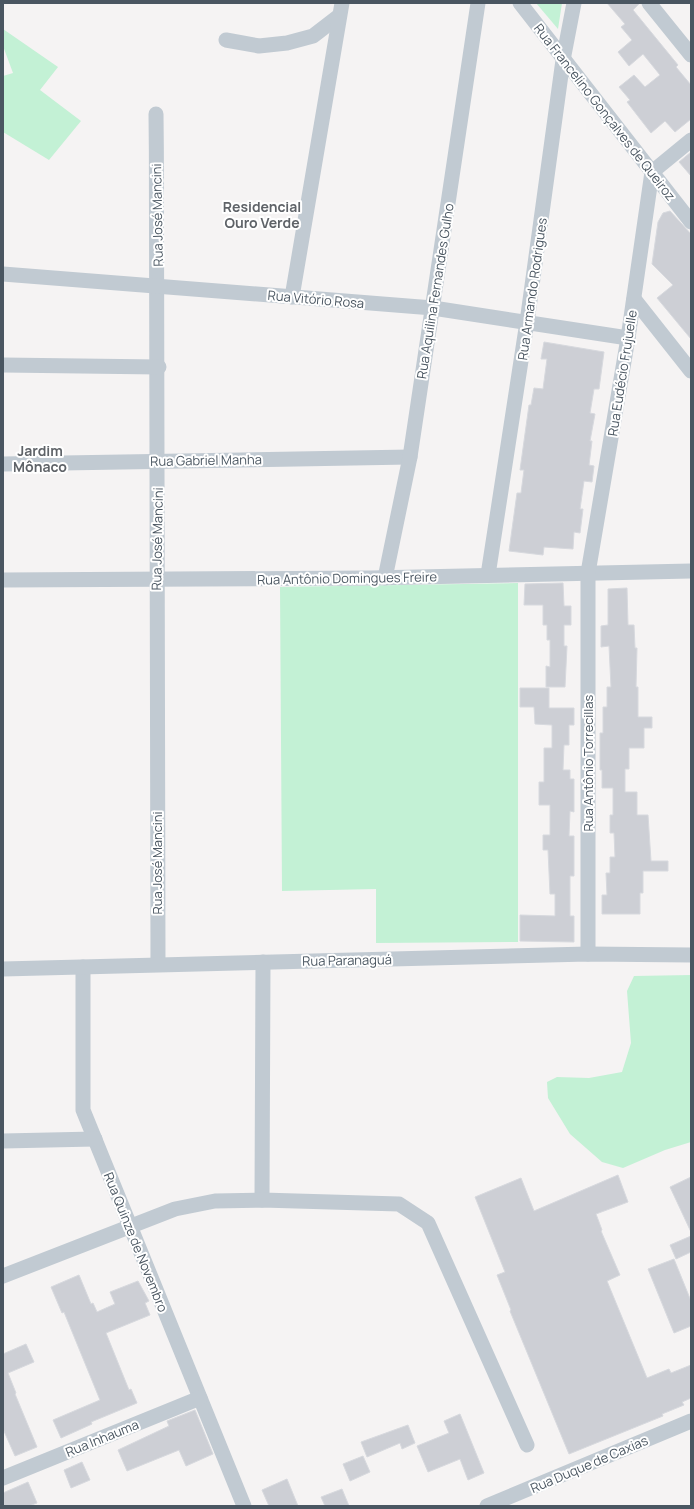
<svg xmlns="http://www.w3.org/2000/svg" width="694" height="1509" font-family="Manrope,sans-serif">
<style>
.green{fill:#c3f1d5}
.building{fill:#cdcfd5;stroke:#d7d9de}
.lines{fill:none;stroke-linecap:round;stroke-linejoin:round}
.minor{stroke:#c1cad2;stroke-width:15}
.labels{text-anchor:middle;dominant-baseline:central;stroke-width:4;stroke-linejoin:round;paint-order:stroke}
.street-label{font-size:13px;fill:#4a5661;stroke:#fff}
.neighbourhood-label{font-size:14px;font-weight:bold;fill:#5f6368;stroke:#fff}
</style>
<rect width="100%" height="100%" fill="#f5f3f3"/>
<g class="green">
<path d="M536,3H562L558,29Z"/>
<path d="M3,29L58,67L40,90L81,121L49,160L3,132V76L13,73L3,46Z"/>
<path d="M518,583V942L376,943V889L282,891L280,587Z"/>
<path d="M691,975V1142L665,1150L623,1168L602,1162L570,1134L548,1098L547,1082L557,1077L589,1078L622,1072L631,1043L627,991L634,976Z"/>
</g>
<g class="building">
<path d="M607,3H640L633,10L678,65L676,67L691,85V119L675,132L665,121L651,133L627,102L630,100L619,87L634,75L645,87L660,75L643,54L629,66L618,52L632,40L621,27L625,24Z"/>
<path d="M691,152V176L679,162Z"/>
<path d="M670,211L691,234V339L657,298L673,285L652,264L658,222L663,213Z"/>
<path d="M544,342L604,352L599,389H594L590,413L595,414L590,441H592L589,465L594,466L592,482L584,481L580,509H583L580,533L574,532L573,549L544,547L543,555L509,551L517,493H521L524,470H520L529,405H531L534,388L543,389L547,359H541Z"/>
<path d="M563,583L564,606H571V625H564V646H567L565,687H546V666L550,667V640H547V625H543V605H524L525,584Z"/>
<path d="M627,588L628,625H634L635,648H637L636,687H638V717H652V728H644V748H629V769H625V792H637V815H648L651,861H668V871H643V893H640V914H602V895H607L606,873H610V857H615L614,833H610V815H613V788H602V770H600V733H603V707H607V687H611L609,646L601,647V626L608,625V589Z"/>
<path d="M520,688H549V708H574V725H569V745H564L563,770H570V779H574V812L570,811L569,836H574V876H570V916H574V942L520,941V915L555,916V894H550L548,850H543V835H550V805H539V782H544V748H552V725L535,724L534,707H520Z"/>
<path d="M618,1175L628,1202L596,1214L602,1230L601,1231L620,1275L607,1281L647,1378L669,1369L671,1373L691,1365V1398L682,1402L684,1405L662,1414L663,1416L569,1454L510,1311L511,1310L497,1275L505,1272L475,1197L521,1178L534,1211Z"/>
<path d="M691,1177V1232L670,1187Z"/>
<path d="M691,1236V1252L676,1259L670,1245Z"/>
<path d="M674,1259L691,1301V1326L674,1333L648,1269Z"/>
<path d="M79,1275L91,1304L93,1303L97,1312L115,1304L110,1292L138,1281L149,1301L145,1303L150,1315L106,1333L129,1390L131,1389L137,1403L91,1422L92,1424L61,1438L53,1420L100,1400L64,1312L62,1313L51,1287Z"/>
<path d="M26,1344L34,1362L8,1373L16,1393L15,1394L37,1447L15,1456L3,1429V1354Z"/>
<path d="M195,1410L213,1454L186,1466L179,1450L127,1471L118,1450L169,1426L167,1421Z"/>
<path d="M460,1414L484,1473L468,1480L460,1459L428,1472L417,1446L449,1433L444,1421Z"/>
<path d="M408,1425L415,1443L402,1449L400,1443L367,1457L361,1442Z"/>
<path d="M363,1456L370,1472L350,1481L343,1464Z"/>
<path d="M82,1462L90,1480L71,1488L64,1470Z"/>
<path d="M287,1479L298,1506H269L262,1490Z"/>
<path d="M28,1482L37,1503L29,1506H3V1493Z"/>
<path d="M342,1489L349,1506H325L321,1497Z"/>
</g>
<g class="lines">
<g class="minor">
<path d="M520,3L691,222"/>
<path d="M649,3L691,55"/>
<path d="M226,40L259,46L287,43L313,36L339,16"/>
<path d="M156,114C159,397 157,680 158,964"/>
<path d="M3,274L433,308L628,338"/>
<path d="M292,297L342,3"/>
<path d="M634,299L691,371"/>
<path d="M3,365L159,367"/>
<path d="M3,464L410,457"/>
<path d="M488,575L527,322L563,60L574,3"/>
<path d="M385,578L410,457L478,3"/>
<path d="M3,580L371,578L691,571"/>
<path d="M588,954V573L628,338L652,172L691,140"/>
<path d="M83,967V1110L244,1506"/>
<path d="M3,969L588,954L691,955"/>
<path d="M3,1141L95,1139"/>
<path d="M262,1200L263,962"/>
<path d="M3,1276L175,1209L215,1201L262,1200L399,1204L428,1223L527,1445"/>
<path d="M3,1478L200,1398"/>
<path d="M487,1506L691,1421"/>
</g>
</g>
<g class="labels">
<g class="street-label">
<text transform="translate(605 112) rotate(52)">Rua Francelino Gonçalves de Queiroz</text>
<text transform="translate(157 215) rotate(-91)">Rua José Mancini</text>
<text transform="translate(532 289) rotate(-82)">Rua Armando Rodrigues</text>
<text transform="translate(435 291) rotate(-81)">Rua Aquilina Fernandes Gulho</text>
<text transform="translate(316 299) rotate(5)">Rua Vitório Rosa</text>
<text transform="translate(622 373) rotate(-81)">Rua Eudécio Frujuelle</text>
<text transform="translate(206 460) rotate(-1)">Rua Gabriel Manha</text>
<text transform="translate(157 539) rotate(-89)">Rua José Mancini</text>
<text transform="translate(347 578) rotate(-1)">Rua Antônio Domingues Freire</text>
<text transform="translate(588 763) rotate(-90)">Rua Antônio Torrecillas</text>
<text transform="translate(157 863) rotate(-90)">Rua José Mancini</text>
<text transform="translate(347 960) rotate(-1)">Rua Paranaguá</text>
<text transform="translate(136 1242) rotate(68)">Rua Quinze de Novembro</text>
<text transform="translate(102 1438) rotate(-22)">Rua Inhauma</text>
<text transform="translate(589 1464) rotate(-23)">Rua Duque de Caxias</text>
</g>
<g class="neighbourhood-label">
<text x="262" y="206">Residencial<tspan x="262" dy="16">Ouro Verde</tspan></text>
<text x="40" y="450">Jardim<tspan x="40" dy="16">Mônaco</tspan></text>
</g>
</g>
<rect width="694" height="1509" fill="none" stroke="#4a5661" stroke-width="8"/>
</svg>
